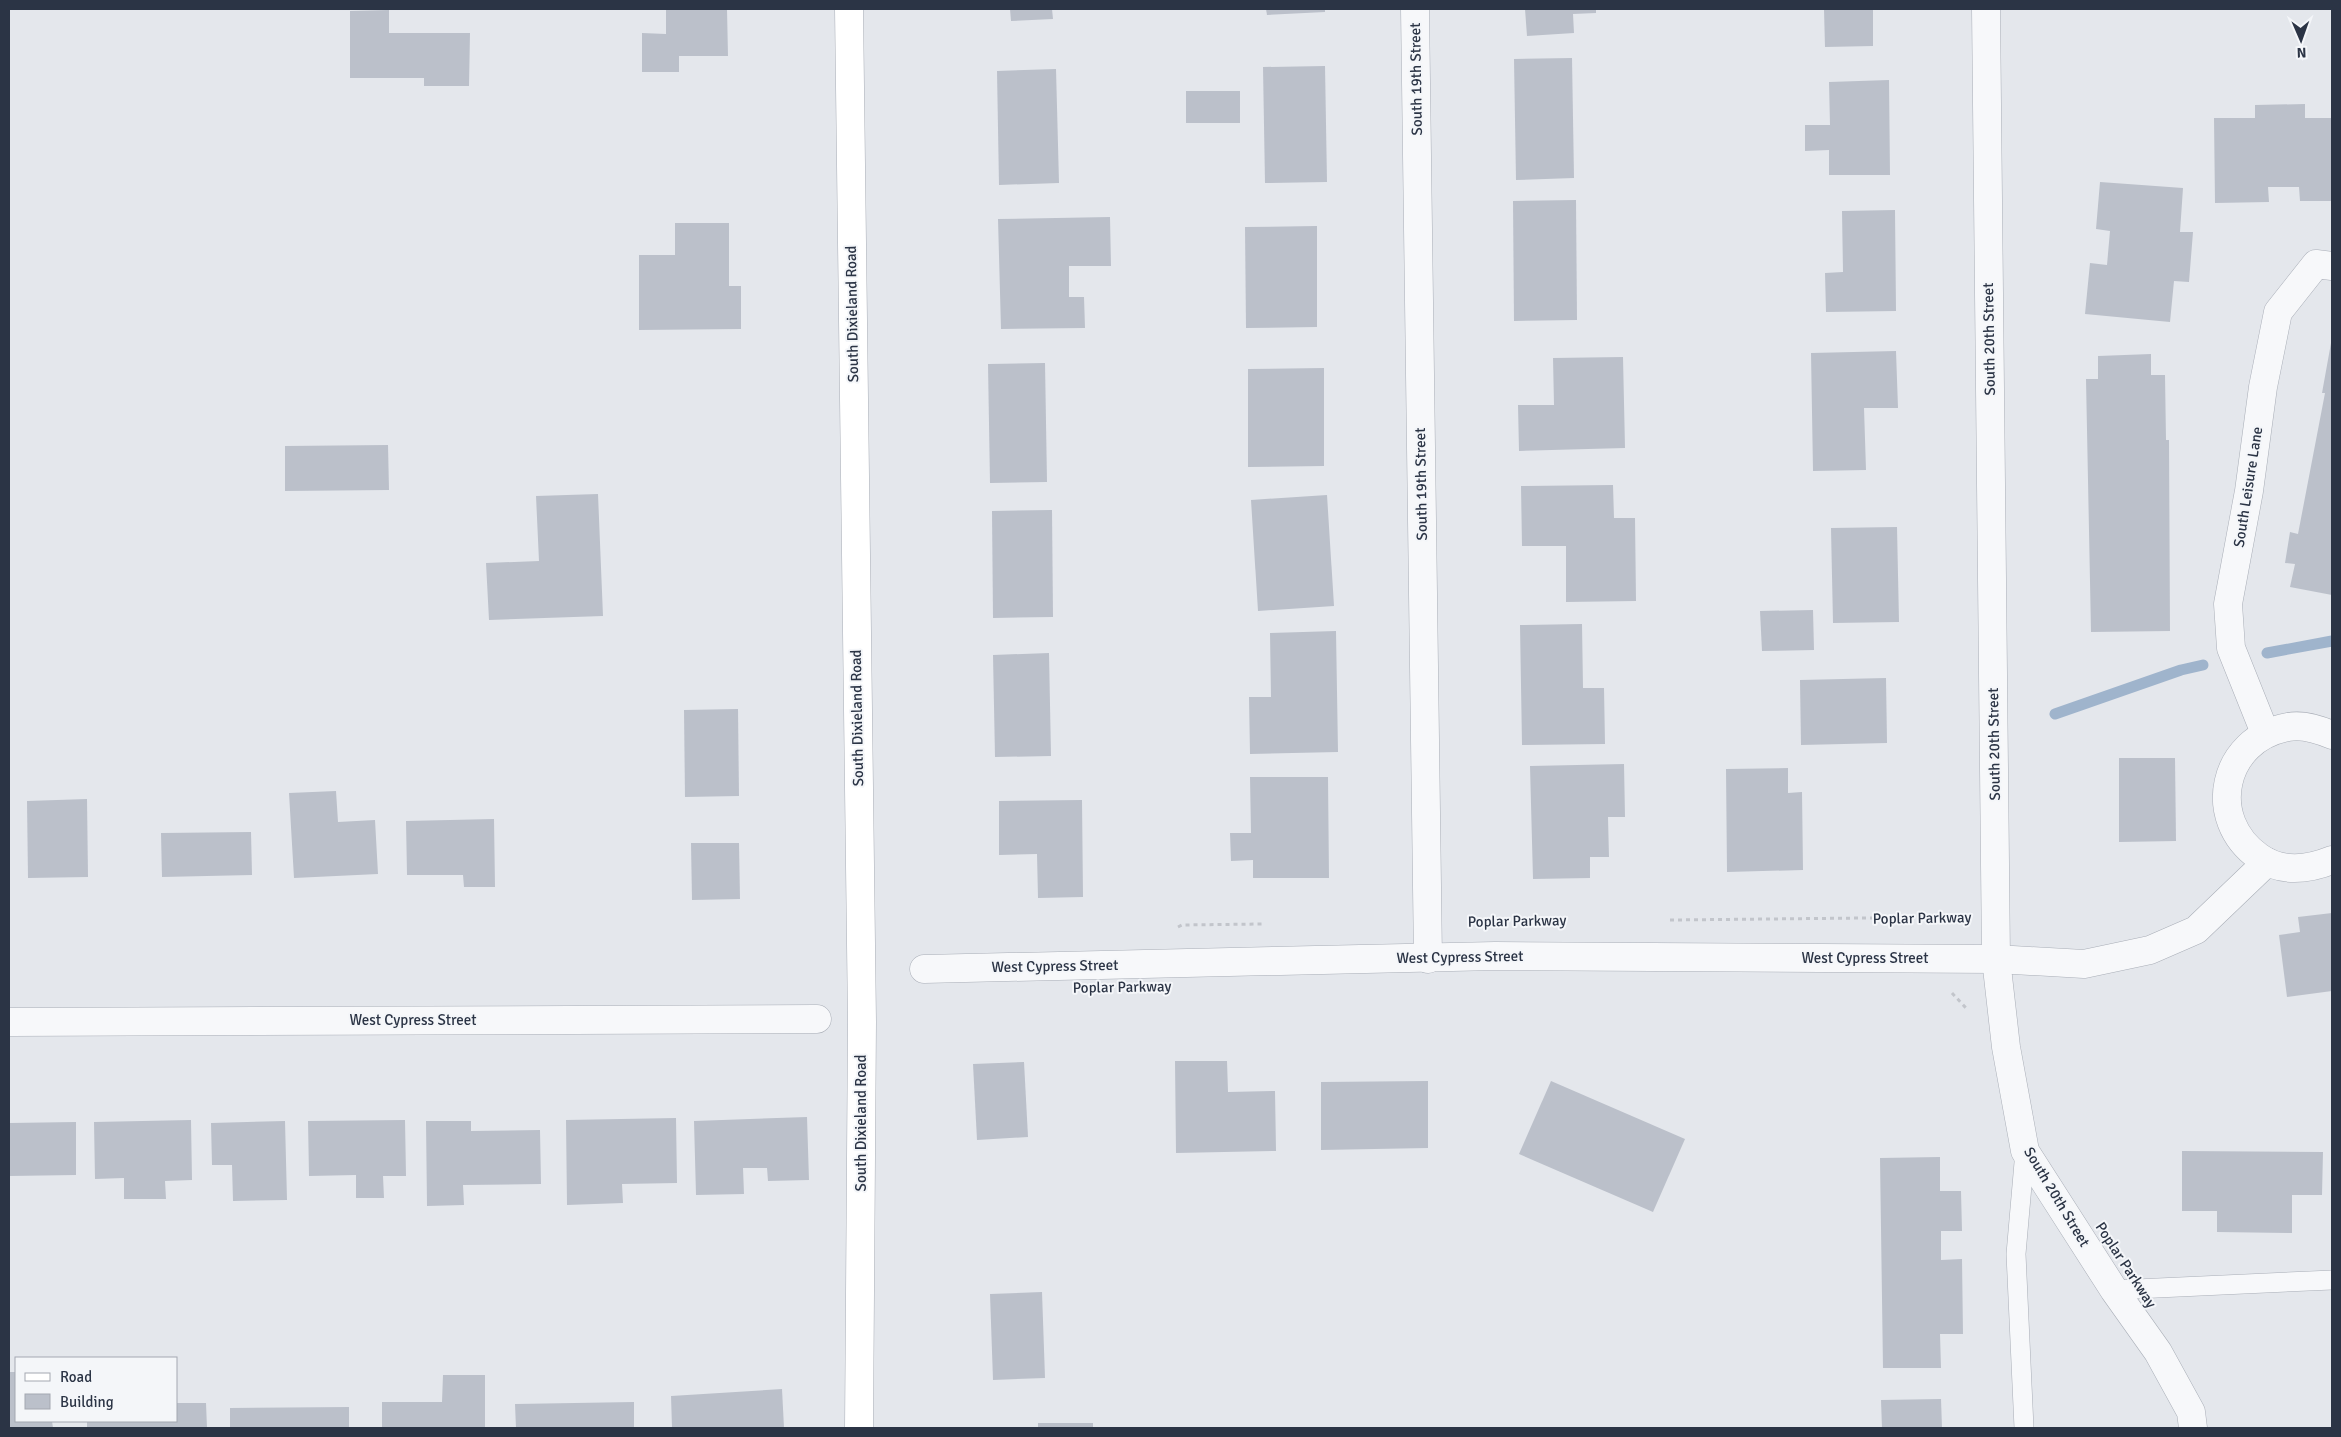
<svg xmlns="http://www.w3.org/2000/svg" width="2341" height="1437" font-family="Signika,sans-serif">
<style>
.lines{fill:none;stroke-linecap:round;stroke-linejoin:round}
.stream{stroke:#9fb4cc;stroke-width:11}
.building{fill:#bbc0ca}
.service-casing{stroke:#a9aeb7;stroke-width:20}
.minor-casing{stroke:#a9aeb7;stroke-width:29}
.secondary-casing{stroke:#a9aeb7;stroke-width:29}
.path{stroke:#c2c5cb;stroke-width:3;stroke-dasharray:4 4;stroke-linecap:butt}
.service{stroke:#f7f8fa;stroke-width:19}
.minor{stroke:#f7f8fa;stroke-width:28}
.secondary{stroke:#fff;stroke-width:28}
.labels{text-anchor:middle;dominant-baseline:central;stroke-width:4;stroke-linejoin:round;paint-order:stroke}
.street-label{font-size:15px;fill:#2b3445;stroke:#f4f6f9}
</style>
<rect width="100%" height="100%" fill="#e4e7ec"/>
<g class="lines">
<g class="stream">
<path d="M2267,653L2332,641"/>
<path d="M2055,714L2181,670L2203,665"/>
</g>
</g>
<g class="building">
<path d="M666,9H727L728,56H679V72H642V33L666,34Z"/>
<path d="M1010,9H1052L1053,19L1011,21Z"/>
<path d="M1266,9H1325V12L1267,15Z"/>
<path d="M1525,9H1596V13L1573,14L1574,33L1527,36Z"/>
<path d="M1824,9H1873V46L1825,47Z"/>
<path d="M389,10V33H470L469,86H424V78H350V11Z"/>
<path d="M1572,58L1574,178L1516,180L1514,59Z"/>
<path d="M1325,66L1327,182L1265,183L1263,67Z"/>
<path d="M1056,69L1059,183L999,185L997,71Z"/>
<path d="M1889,80L1890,175H1829V150L1805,151V125H1830L1829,82Z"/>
<rect x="1186" y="91" width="54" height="32"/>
<path d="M2305,104V118H2332V201H2300L2299,187H2268L2269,202L2215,203L2214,118H2255V105Z"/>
<path d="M2100,182L2183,188L2180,232H2193L2189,282L2174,281L2170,322L2085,314L2090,263L2107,265L2110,231L2096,229Z"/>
<path d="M1576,200L1577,320L1514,321L1513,201Z"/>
<path d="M1895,210L1896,311L1826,312L1825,273L1843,272L1842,211Z"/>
<path d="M1110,217L1111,266H1069V297H1084L1085,328L1001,329L998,219Z"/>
<path d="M675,223H729V286H741V329L639,330V255H675Z"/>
<path d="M1317,226V327L1246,328L1245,227Z"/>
<path d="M2331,343H2332V595L2290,587L2295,564L2285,563L2290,532L2298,534L2325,393H2322Z"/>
<path d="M1896,351L1898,408H1864L1866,470L1813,471L1811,353Z"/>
<path d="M2151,354V375H2165L2166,440H2169L2170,631L2091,632L2086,379H2098V356Z"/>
<path d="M1623,357L1625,448L1519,451L1518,405H1554L1553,358Z"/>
<path d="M1045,363L1047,482L990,483L988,364Z"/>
<path d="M1324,368V466L1248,467V369Z"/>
<path d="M388,445L389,490L285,491V446Z"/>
<path d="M1613,485L1614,518H1635L1636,601L1566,602V546H1522L1521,486Z"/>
<path d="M598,494L603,616L489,620L486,563L539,561L536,496Z"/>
<path d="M1327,495L1334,606L1258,611L1251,500Z"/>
<path d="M1052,510L1053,617L993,618L992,511Z"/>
<path d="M1897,527L1899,622L1833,623L1831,528Z"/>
<path d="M1813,610L1814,650L1762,651L1760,611Z"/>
<path d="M1582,624L1583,688H1604L1605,744L1522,745L1520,625Z"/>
<path d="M1336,631L1338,752L1250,754L1249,697H1271L1270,633Z"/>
<path d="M1049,653L1051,756L995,757L993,655Z"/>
<path d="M1886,678L1887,743L1801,745L1800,680Z"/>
<path d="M738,709L739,796L685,797L684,710Z"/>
<path d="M2119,758H2175L2176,841L2119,842Z"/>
<path d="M1624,764L1625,817H1608L1609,857H1590V878L1533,879L1530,766Z"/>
<path d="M1788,768V793L1802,792L1803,870L1727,872L1726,769Z"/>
<path d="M1250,777H1328L1329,878H1253V860L1231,861L1230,833H1251Z"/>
<path d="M336,791L338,822L375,820L378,874L294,878L289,793Z"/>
<path d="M87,799L88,877L28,878L27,801Z"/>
<path d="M1082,800L1083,897L1038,898L1037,854L999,855V801Z"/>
<path d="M494,819L495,887H464L463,875H407L406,821Z"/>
<path d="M251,832L252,875L162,877L161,833Z"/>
<path d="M691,843H739L740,899L692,900Z"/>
<path d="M2332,913V991L2287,997L2279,935L2300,932L2298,917Z"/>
<path d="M1175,1061H1227L1228,1092L1275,1091L1276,1151L1176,1153Z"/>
<path d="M1024,1062L1028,1137L977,1140L973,1064Z"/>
<path d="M1428,1081V1148L1321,1150V1082Z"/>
<path d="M1551,1081L1685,1139L1653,1212L1519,1154Z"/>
<path d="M807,1117L809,1180L768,1181L767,1168H743L744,1194L696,1195L694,1121Z"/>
<path d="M676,1118L677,1183L622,1184L623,1203L567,1205L566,1120Z"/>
<path d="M191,1120L192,1180L165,1181L166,1199H124V1178L95,1179L94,1122Z"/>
<path d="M405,1120L406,1176H383L384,1198H356V1175L309,1176L308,1121Z"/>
<path d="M285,1121L287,1200L233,1201L232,1165H212L211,1123Z"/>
<path d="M426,1121H471V1131L540,1130L541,1184L463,1185L464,1205L427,1206Z"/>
<path d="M76,1122V1175L9,1176V1123Z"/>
<path d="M2182,1151L2323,1152L2322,1195H2292V1233L2217,1232V1211H2182Z"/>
<path d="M1940,1157V1191H1961L1962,1231H1941V1260L1962,1259L1963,1334H1940L1941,1368H1883L1880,1158Z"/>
<path d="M1042,1292L1045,1378L993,1380L990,1294Z"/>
<path d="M9,1372H16V1421H52L53,1428H9Z"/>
<path d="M443,1375H485V1428H382V1402H442Z"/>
<path d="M782,1389L784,1428H672L671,1396Z"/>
<path d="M1941,1399L1942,1428H1882L1881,1400Z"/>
<path d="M634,1402V1428H516L515,1404Z"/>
<path d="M176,1403H206L207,1428H87V1421H176Z"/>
<path d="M349,1407V1428H230V1408Z"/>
<rect x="1038" y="1423" width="55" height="5"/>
</g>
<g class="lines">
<g class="service-casing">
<g id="service">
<path d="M2114,1290L2332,1280"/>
<path d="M2024,1428L2016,1254L2025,1151"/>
</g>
</g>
<g class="minor-casing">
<g id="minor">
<path d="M1415,9L1428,959"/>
<path d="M1986,9L1996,959L2006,1047L2025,1151L2114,1290L2158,1352L2191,1412L2193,1428"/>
<path d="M2265,733L2231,648L2228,604L2249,491L2263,387L2278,312L2316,264L2332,266"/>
<path d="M2332,735C2318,729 2303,724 2288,727C2222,739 2205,819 2259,857C2282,873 2307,870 2332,860"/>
<path d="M924,969L1495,956L1996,959L2084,964L2150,950L2196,930L2267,862"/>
<path d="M9,1022L817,1019"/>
</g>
</g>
<g class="secondary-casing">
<path id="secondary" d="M849,9L862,1022L859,1428"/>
</g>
<g class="path">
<path d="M1670,920L1961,917"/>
<path d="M1178,927L1182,925L1263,924"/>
<path d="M1952,993L1966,1008"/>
</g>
<use href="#service" class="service"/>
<use href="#minor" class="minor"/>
<use href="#secondary" class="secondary"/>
</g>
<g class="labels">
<g class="street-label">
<text transform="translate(1416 79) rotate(-91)">South 19th Street</text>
<text transform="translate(852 314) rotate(-91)">South Dixieland Road</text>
<text transform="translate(1989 339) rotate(-91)">South 20th Street</text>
<text transform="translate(1421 484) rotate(-91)">South 19th Street</text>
<text transform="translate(2248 487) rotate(-81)">South Leisure Lane</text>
<text transform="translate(857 718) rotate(-91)">South Dixieland Road</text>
<text transform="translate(1994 744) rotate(-91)">South 20th Street</text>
<text transform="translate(1922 918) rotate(-1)">Poplar Parkway</text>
<text transform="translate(1517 921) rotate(-1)">Poplar Parkway</text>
<text transform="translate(1460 957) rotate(-1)">West Cypress Street</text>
<text x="1865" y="958">West Cypress Street</text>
<text transform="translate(1055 966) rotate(-1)">West Cypress Street</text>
<text transform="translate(1122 987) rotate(-1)">Poplar Parkway</text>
<text x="413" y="1020">West Cypress Street</text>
<text transform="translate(861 1123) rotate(-90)">South Dixieland Road</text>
<text transform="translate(2057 1197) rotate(59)">South 20th Street</text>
<text transform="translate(2126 1265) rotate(57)">Poplar Parkway</text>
</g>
</g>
<rect width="2341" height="1437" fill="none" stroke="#2b3445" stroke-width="20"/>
<rect x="15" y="1357" width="162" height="65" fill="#f4f6f9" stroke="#a4a8b1"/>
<rect x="25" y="1373" width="25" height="8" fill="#ffffff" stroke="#a4a8b1"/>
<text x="60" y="1382" font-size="15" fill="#2b3445">Road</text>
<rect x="25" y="1394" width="25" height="15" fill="#bbc0ca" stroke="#a4a8b1"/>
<text x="60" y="1407" font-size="15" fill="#2b3445">Building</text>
<g transform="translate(2301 40) rotate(178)" stroke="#f4f6f9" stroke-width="4" paint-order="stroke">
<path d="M0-4L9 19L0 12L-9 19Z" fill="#2b3445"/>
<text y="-8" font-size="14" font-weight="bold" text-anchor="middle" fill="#2b3445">N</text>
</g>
</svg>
